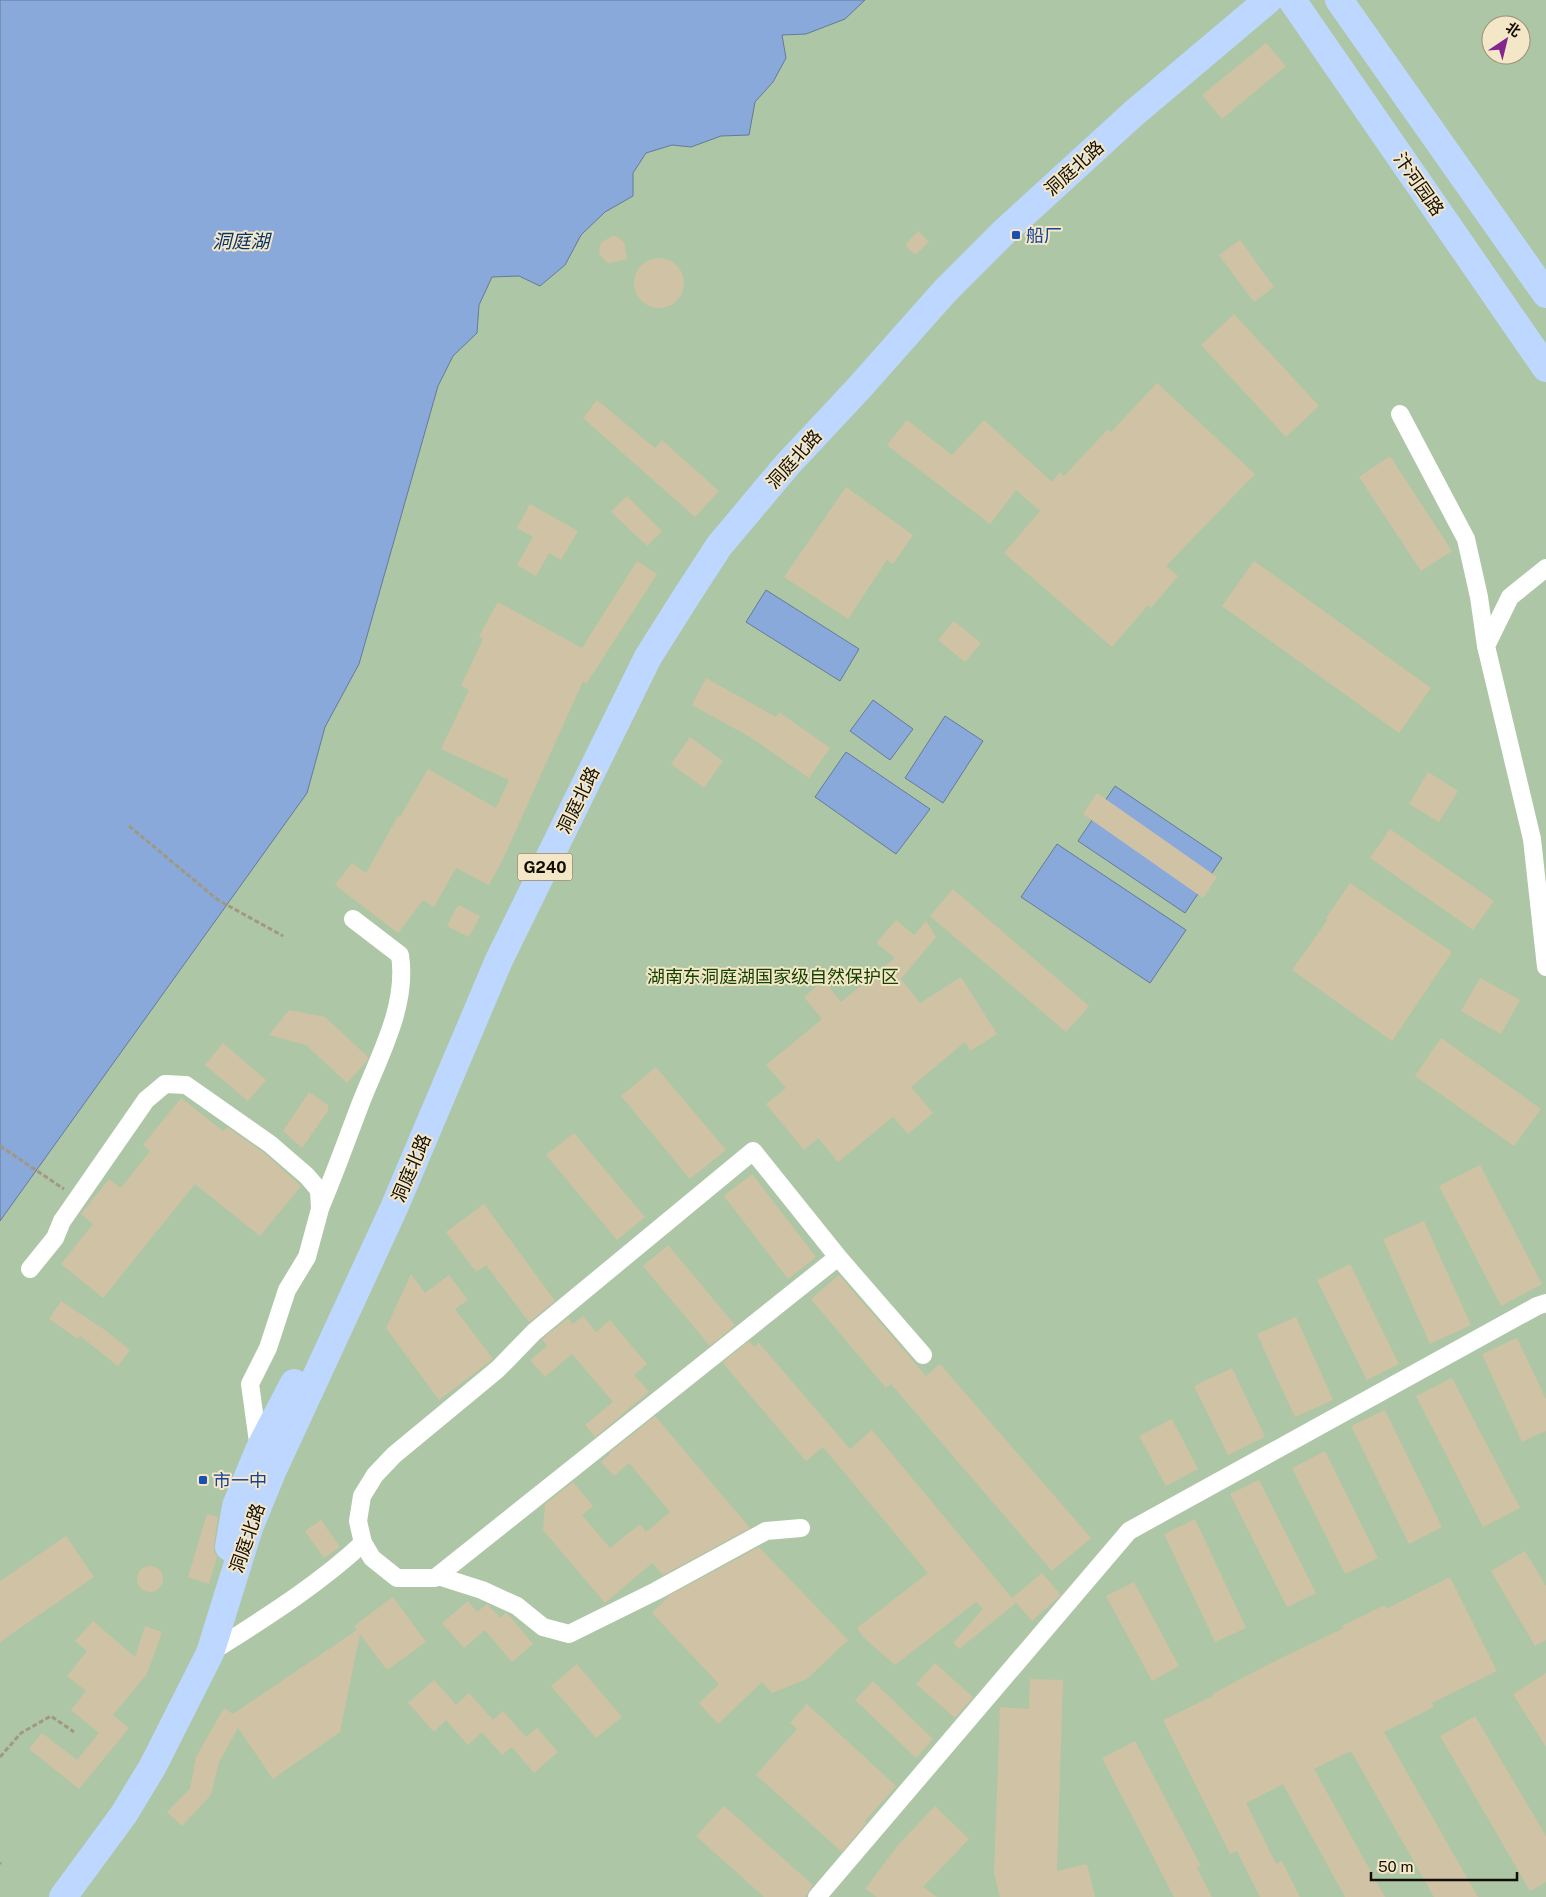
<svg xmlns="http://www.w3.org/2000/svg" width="1546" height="1897" font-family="'Public Sans','Noto Sans SC',sans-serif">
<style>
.green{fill:#adc6a5;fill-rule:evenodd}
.water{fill:#88a9d9;stroke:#657a99}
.building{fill:#d0c3a5}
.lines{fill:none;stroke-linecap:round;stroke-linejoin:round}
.path{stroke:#a29880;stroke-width:3;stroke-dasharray:5 2.5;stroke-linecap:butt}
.street{stroke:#fff;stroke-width:18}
.primary{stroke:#bdd7fe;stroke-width:28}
.transit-dot{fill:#1a4fb4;stroke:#f4e7c7;stroke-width:2}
.labels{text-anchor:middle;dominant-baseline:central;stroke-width:4;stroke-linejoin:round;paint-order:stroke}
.shield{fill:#f4e7c7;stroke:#564f3e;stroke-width:1}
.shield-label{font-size:16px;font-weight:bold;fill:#120e04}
.street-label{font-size:18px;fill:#120e04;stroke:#f4e7c7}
.transit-label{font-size:18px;fill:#164399;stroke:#f4e7c7;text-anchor:start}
.park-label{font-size:18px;fill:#114200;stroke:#f4e7c7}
.water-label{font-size:19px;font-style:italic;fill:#07336b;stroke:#f4e7c7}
</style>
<rect width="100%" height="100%" fill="#f4e7c7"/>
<path class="green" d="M0,0H1546V1897H0ZM1491,25H1521V55H1491Z"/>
<g class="water">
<path d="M0,0H865L845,19L806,34L782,35L786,58L773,82L755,102L749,135L721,136L691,147L672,145L646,153L633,173V196L605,212L581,235L565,265L540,286L519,276L492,277L479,305L477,333L453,356L438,386L359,664L325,727L307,793L0,1221Z"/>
<path d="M766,590L859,649L840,681L746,622Z"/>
<path d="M873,700L913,729L890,760L850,731Z"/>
<path d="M945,716L983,741L943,803L905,778Z"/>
<path d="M846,752L930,809L896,854L815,797Z"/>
<path d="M1115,786L1222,858L1185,913L1078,841Z"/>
<path d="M1057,844L1186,930L1150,983L1021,897Z"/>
</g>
<g class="building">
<path d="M1266,43L1286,66L1222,119L1202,95Z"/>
<path d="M918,231L929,242L915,255L905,245Z"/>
<path d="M612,236H616L624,242L627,259L610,263L606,262L600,255L599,251L601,243Z"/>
<path d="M1240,240L1274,287L1254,302L1219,255Z"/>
<circle cx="659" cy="283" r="25"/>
<path d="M1234,314L1319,406L1286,437L1201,345Z"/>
<path d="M1157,383L1255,474L1166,566L1178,576L1151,608L1148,605L1112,647L1004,553L1040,511L1016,490L990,524L887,445L907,420L952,455L984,420L1052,482L1060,472L1064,476L1108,429L1111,432Z"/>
<path d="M597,400L655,448L662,440L719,491L695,517L583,418Z"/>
<path d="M1390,456L1452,551L1421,571L1359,477Z"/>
<path d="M846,487L913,535L893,564L887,560L848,619L784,577Z"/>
<path d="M627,496L662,531L647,546L611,512Z"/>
<path d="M530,504L578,531L561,560L549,553L536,576L517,565L533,537L517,528Z"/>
<path d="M637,561L657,574L587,683L583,681L502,861L489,885L456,868L434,907L423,900L398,933L335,885L352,863L366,873L398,816L400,817L428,769L496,808L509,780L441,749L469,690L461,686L483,639L479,636L498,602L582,648Z"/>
<path d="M1254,561L1431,688L1399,733L1222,606Z"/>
<path d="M954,621L981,643L965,662L938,640Z"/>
<path d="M706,678L776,717L779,712L830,748L809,778L750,737L692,705Z"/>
<path d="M690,737L723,761L704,788L671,764Z"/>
<path d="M1428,772L1458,791L1439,822L1409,804Z"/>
<path d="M1097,793L1217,877L1203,898L1083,814Z"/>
<path d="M1390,829L1494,901L1473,930L1370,858Z"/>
<path d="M1350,883L1452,952L1392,1041L1292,970L1328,919L1326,918Z"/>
<path d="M953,889L1089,1006L1066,1032L930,916Z"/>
<path d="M458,905L480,916L469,937L447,926Z"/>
<path d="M896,920L914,935L926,921L936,937L901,979L920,1003L961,977L997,1034L970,1051L965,1042L911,1087L933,1113L908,1134L893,1117L838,1162L818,1138L804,1150L766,1104L786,1088L766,1065L822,1019L804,997L824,980L841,1002L895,958L876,943Z"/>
<path d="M1480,978L1520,1000L1501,1034L1461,1011Z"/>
<path d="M289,1010L325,1017L368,1057L367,1061L347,1083L306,1045L269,1035Z"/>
<path d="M1441,1038L1541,1109L1514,1146L1415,1076Z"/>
<path d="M223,1043L266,1080L248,1101L205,1065Z"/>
<path d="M656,1067L726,1150L690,1179L621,1096Z"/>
<path d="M309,1092L328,1105V1111L302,1148L283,1131Z"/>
<path d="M181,1098L223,1131L227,1127L263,1152L301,1186L260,1236L195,1184L103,1298L61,1264L93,1224L81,1214L109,1179L121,1188L150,1151L143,1145Z"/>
<path d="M574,1133L645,1217L617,1240L546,1155Z"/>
<path d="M1480,1165L1542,1284L1501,1306L1439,1186Z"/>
<path d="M752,1174L816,1257L788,1279L724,1196Z"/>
<path d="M484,1204L555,1301L529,1322L486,1265L476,1272L446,1232Z"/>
<path d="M1424,1221L1471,1325L1430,1344L1383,1239Z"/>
<path d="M668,1245L735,1325L710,1346L643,1266Z"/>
<path d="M1350,1264L1399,1364L1367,1380L1317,1280Z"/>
<path d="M411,1274L425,1293L449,1275L468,1300L455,1309L493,1359L439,1400L386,1328Z"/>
<path d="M839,1275L926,1376L940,1364L1091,1538L1052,1571L891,1384L886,1388L811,1299Z"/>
<path d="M61,1301L105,1330L130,1350L118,1366L80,1336L78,1339L49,1319Z"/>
<path d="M583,1316L596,1332L610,1320L647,1364L634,1375L649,1392L595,1437L585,1425L613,1402L572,1354L545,1377L530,1360L547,1346L542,1339L568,1318L573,1324Z"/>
<path d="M1296,1317L1333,1400L1295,1417L1257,1334Z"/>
<path d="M1517,1338L1546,1399V1431L1522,1442L1482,1354Z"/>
<path d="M749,1341L754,1347L759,1343L850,1449L872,1430L1016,1603L959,1649L953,1643L983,1609L976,1602L895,1665L864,1638L857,1628L928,1573L823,1447L806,1461L728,1369L723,1362Z"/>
<path d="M1232,1368L1265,1437L1228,1455L1194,1386Z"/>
<path d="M1452,1378L1520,1508L1483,1527L1416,1396Z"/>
<path d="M1385,1410L1442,1527L1409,1544L1351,1426Z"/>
<path d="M655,1416L750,1528L663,1575L652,1563L605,1603L543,1530L545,1504L573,1482L593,1506L582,1515L610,1548L640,1524L646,1532L670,1512L629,1463L614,1476L601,1462L610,1454L609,1453Z"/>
<path d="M1172,1419L1198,1469L1166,1486L1139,1436Z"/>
<path d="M1325,1451L1378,1558L1345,1574L1292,1468Z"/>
<path d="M1259,1480L1316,1593L1287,1607L1230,1494Z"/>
<path d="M207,1514L218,1517L214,1545V1552L217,1557L209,1584L188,1577Z"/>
<path d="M1195,1519L1246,1628L1215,1642L1164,1534Z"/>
<path d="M321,1520L340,1547L324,1558L305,1531Z"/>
<path d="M66,1536L94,1577L0,1642V1581Z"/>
<path d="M759,1547L848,1640L807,1679L772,1693L762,1682L718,1724L699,1703L719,1684L652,1613L670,1595Z"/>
<path d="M1525,1551L1546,1586V1640L1535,1646L1491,1571Z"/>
<circle cx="150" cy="1579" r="13"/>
<path d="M1042,1573L1061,1595L1032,1621L1012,1598Z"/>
<path d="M1450,1577L1497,1671L1432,1703L1434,1707L1384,1732L1478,1897H1434L1351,1751L1314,1769L1385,1897H1345L1283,1784L1246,1803L1276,1864L1282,1861L1300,1897H1260L1237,1851L1230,1854L1163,1720L1213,1696L1212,1694L1277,1660L1344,1628L1342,1626L1385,1605L1386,1609Z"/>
<path d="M1134,1582L1179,1666L1152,1681L1106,1596Z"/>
<path d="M393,1597L426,1642L387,1670L360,1634L340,1732L273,1779L238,1728L219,1762L211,1795L182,1826L167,1812L190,1789L196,1757L224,1708L233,1714L357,1630L354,1626Z"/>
<path d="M468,1601L477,1612L487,1604L501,1618L506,1612L533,1644L512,1662L485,1630L464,1648L442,1623Z"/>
<path d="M93,1621L135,1657L145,1626L162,1632L147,1674L113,1715L129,1728L79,1789L29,1749L42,1733L77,1760L99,1733L71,1710L86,1691L67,1676L87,1651L75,1641Z"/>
<path d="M935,1663L973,1697L955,1718L916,1684Z"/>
<path d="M577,1664L622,1717L596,1738L551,1686Z"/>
<path d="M1546,1673V1747L1513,1694Z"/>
<path d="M1030,1679L1063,1680L1057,1871L1087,1864L1095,1897H1000L994,1873L1000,1707L1029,1709Z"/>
<path d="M434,1680L456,1705L469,1693L493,1720L503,1711L526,1737L537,1728L558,1752L534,1773L512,1747L502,1755L482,1732L468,1745L446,1720L434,1732L408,1703Z"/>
<path d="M873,1681L933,1739L916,1758L855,1700Z"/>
<path d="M807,1704L896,1786L865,1821L867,1822L842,1852L756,1775L797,1729L790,1723Z"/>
<path d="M1475,1716L1546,1836V1882L1530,1891L1440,1736Z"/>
<path d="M1135,1741L1201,1866L1197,1868L1212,1897H1174L1102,1758Z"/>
<path d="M724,1806L813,1885L805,1897H764L696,1836Z"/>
<path d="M935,1806L969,1839L923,1887L937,1897H877L865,1889L898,1845Z"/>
</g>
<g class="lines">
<g class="path">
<path d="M129,826L218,900L283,936"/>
<path d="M0,1146L64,1189"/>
<path d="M0,1757L21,1733L51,1716L74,1732"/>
<path d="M0,1863L1,1864"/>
</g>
<g class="street">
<path d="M1400,414L1466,539L1479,597L1486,646"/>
<path d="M1546,568L1510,597L1486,646L1532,839L1546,967"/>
<path d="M321,1206C335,1173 347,1139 360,1105C378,1058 408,1007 400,955L353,919"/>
<path d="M30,1269L55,1238L62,1221L146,1100L165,1084L186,1085L270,1144L307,1176L319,1190L320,1209L307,1257L287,1290L268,1348L250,1384L259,1449"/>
<path d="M363,1543L372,1558L397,1578H435L838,1257"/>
<path d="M438,1576L482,1590L517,1606L543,1627L569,1634L656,1591L766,1531L801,1528"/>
<path d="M210,1653C263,1619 317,1586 363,1543L358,1521L362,1496L375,1475L394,1455L498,1369L534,1332L753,1151L838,1257L923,1355"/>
<path d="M817,1897L1129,1531L1537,1306L1546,1303"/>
</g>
<g class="primary">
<path d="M1292,0L1546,368"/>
<path d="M1339,0L1546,294"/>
<path d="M229,1547L236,1506L259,1450L294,1383"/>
<path d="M63,1897L124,1814L153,1766L210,1653L249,1528L272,1472L394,1208L499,960L648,657L684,600L719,546L787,465L859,388L945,291L1005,231L1133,114L1268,0"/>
</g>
</g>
<g class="transit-dot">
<rect x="1011" y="230" width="10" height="10" rx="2.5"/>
<rect x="198" y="1475" width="10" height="10" rx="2.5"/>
</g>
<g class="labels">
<rect class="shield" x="517.5" y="853.5" width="55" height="27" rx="4"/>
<g class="shield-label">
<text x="545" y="867">G240</text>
</g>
<g class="street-label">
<text transform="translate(1074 168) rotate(-42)">洞庭北路</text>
<text transform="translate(1419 184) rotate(55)">汴河园路</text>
<text transform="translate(794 459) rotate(-48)">洞庭北路</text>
<text transform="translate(578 800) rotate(-64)">洞庭北路</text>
<text transform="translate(411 1168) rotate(-67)">洞庭北路</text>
<text transform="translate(247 1538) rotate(-71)">洞庭北路</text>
</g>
<g class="transit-label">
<text x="1026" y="235">船厂</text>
<text x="213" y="1480">市一中</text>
</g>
<g class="park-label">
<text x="773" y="976">湖南东洞庭湖国家级自然保护区</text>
</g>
<g class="water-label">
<text x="241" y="241">洞庭湖</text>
</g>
</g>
<g transform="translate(1506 40) rotate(35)"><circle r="24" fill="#f4e7c7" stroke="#9a9079"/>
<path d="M0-4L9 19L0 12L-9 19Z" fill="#85258f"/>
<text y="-8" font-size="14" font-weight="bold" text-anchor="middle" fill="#120e04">北</text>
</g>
<path d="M1371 1872v8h146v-8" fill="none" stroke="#120e04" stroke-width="2.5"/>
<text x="1378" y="1872" font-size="15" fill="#120e04" stroke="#f4e7c7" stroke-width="4" paint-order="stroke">50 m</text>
</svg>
